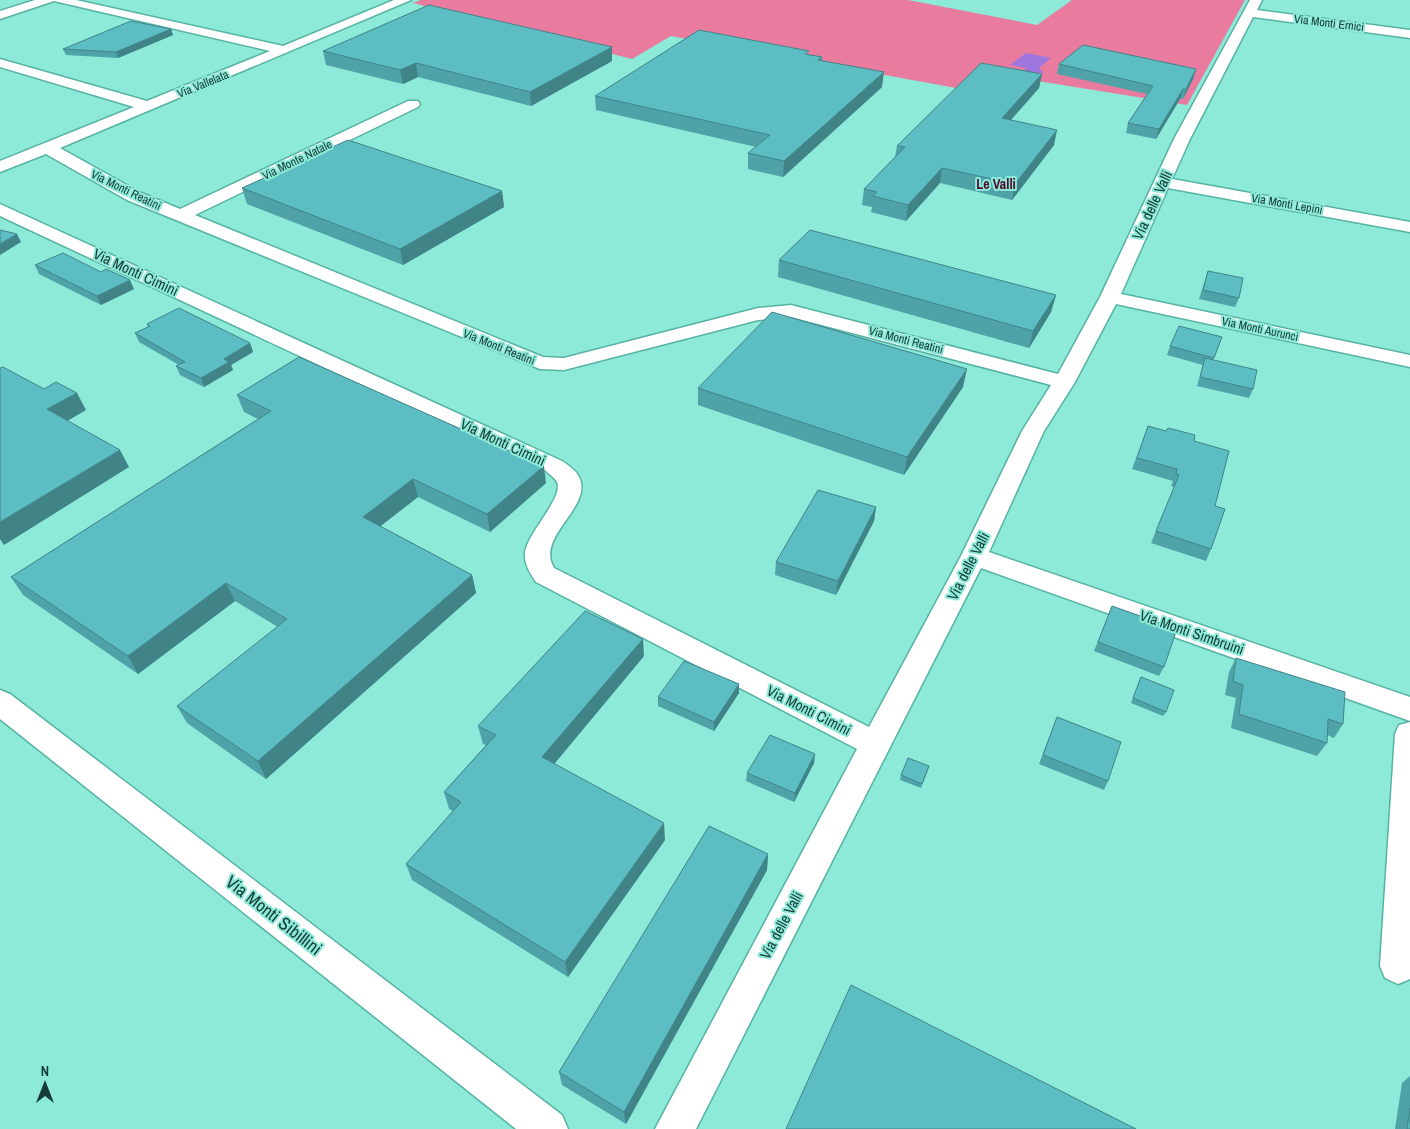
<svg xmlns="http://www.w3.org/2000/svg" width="1410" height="1129" font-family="'Archivo Narrow',sans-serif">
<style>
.green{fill:#e97b9e}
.water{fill:#9f75de}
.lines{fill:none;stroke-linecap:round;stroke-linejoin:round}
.street-casing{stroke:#56b3a3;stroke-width:3}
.street{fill:#fff;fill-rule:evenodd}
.wall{fill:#4fa3a8}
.shaded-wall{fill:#408488}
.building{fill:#5cbdc3;stroke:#408488}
.labels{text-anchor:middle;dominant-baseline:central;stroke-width:4;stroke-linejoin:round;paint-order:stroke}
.far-street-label{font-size:12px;fill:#153c36;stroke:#8de9d8}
.far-neighbourhood-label{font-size:14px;font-weight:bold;fill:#500d29;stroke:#8de9d8}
.street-label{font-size:15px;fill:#153c36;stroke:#8de9d8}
.near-street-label{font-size:18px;fill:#153c36;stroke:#8de9d8}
</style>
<rect width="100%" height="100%" fill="#8de9d8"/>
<path class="green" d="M421,0H908L1037,25L1072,0H1245L1187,105L981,72L956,88L671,36L632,59L413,3Z"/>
<path class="water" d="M1026,53L1051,58L1039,68L1044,73L1023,72L1026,68L1010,65Z"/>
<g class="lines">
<g class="street-casing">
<g id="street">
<path d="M35,0H76L283,46L394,0H411L60,148L139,192L180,209L408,101H418L420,104L418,107L195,215L543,357L564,358L758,308L791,305L1058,374L1100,297L1174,139L1250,0H1262L1257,10L1410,30V38L1253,17L1190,139L1172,179L1410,222V232L1168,188L1121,294L1410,355V367L1116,304L1075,382L1044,431L989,552L1410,697V721L981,568L696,1129H655L857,749L536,582C530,573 524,564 525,553C527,533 564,498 557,482C555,478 549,474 546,471L0,216V204L562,461C568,465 576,470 579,477C594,507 535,536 554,568L869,727L961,556L1022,431L1051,385L791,317L758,320L564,370L540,369L127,200L46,154L0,172V161L134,107L0,67V59L147,101L270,51L54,1L0,19V11Z"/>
<path d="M0,690L10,694L562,1115L568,1129H516L0,719Z"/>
<path d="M1410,722V979L1398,984L1385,978L1380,966L1395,734L1399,725Z"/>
</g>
</g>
<use href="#street" class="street"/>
</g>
<g class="wall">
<path d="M171,29L173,35L118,58L66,55L63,49Z"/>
<path d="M323,51L612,61L531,106L418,77L403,84L326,65Z"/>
<path d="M809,55L822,57V61L882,87L783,177L748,169V153L756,147L596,110L595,96Z"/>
<path d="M1059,64L1196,69L1193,79L1183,99H1180L1156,139L1126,133L1128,123L1147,94L1057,74Z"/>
<path d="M1042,74L1039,88L1011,120L1054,145L1012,200L940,183L906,221L871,212L872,207L862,205L864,189L895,157L897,146Z"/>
<path d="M242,188L502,191L504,207L403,265L247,204Z"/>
<path d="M779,260L1056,295L1051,312L1029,348L778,277Z"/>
<path d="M35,265L134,289L101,305L39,274Z"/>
<path d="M1208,271L1239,298L1235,307L1199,299Z"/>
<path d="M147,324L250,343L253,352L231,365L233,370L204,387L180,375L176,366L179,365L139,342L135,333L148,327Z"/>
<path d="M1222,337L1213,360L1253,389L1249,398L1197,386L1203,365L1167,355L1170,346Z"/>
<path d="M963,387L904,475L698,405V388Z"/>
<path d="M237,395L546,483L490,532L418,497L380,526L472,575L476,593L266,779L187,723L177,706L278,627L235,601L138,674L23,595L11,577L258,419L244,412Z"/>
<path d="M1148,426L1194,441L1215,506L1211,549L1206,561L1151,543L1174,487L1171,486L1173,481L1132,469Z"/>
<path d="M876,507L874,521L836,595L775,575L776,562Z"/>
<path d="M1112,606L1164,667L1159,676L1094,651Z"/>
<path d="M644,656L554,764L665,840L568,977L412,880L406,864L453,811L449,809L444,792L486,745L483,744L478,726Z"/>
<path d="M1236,658L1343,724L1334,738L1327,735V743L1317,756L1231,728L1236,698L1225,695L1229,672Z"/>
<path d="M1141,677L1166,712L1163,716L1131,703Z"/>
<path d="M739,693L714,731L658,706V697Z"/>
<path d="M1057,717L1108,781L1104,790L1039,764Z"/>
<path d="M814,763L794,802L746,781L747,773Z"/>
<path d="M928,770L921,788L900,780L901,775Z"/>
<path d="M768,854L767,870L626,1124L562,1085L559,1072Z"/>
<path d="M1410,1076V1129H1395L1402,1083Z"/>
</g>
<g class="shaded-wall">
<path d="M171,29L173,35L118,58L116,52Z"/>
<path d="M612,47V61L531,106L530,92Z"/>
<path d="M416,63L418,77L403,84L400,70Z"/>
<path d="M1196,69L1193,79L1183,99L1186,89Z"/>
<path d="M884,72L882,87L783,177L784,161Z"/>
<path d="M1042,74L1039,88L999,133L1002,118Z"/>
<path d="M1183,89L1180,99L1156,139L1159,129Z"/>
<path d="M1057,130L1054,145L1012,200L1015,184Z"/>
<path d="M942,168L940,183L906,221L908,205Z"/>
<path d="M502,191L504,207L403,265L400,249Z"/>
<path d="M17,234L21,242L0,255V244Z"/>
<path d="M130,280L134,289L101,305L97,296Z"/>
<path d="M1056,295L1051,312L1029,348L1033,331Z"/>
<path d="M250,343L253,352L231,365L233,370L204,387L201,378L224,359Z"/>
<path d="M967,369L963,387L904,475L907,457Z"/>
<path d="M77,393L86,410L57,427L47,409Z"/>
<path d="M120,450L129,467L4,545L0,539V522Z"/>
<path d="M544,466L546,483L490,532L487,514Z"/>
<path d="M413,479L418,497L369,535L363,517Z"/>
<path d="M876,507L874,521L836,595L838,581Z"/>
<path d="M472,575L476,593L266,779L258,761Z"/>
<path d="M226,583L235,601L138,674L128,656Z"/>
<path d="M643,639L644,656L545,775L542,757Z"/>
<path d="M739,684V693L714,731V722Z"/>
<path d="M815,754L814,763L794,802L795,793Z"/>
<path d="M664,823L665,840L568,977L565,962Z"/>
<path d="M768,854L767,870L626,1124L624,1112Z"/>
</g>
<g class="building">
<path d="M429,5L612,47L530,92L416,63L400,70L323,51Z"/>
<path d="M131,21L171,29L116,52L63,49Z"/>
<path d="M699,30L809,51L805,54L822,57L818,60L884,72L784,161L748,153L770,135L595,96Z"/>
<path d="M1083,45L1196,69L1186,89H1183L1159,129L1128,123L1153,86L1059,64Z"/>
<path d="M981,63L1042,74L1002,118L1057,130L1015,184L942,168L908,205L873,196L877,192L864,189L905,147L897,146Z"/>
<path d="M348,140L502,191L400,249L242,188Z"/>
<path d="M0,230L17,234L0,244Z"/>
<path d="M810,230L1056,295L1033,331L779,260Z"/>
<path d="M63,253L101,272L106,269L130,280L97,296L35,265Z"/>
<path d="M1208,271L1243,278L1239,298L1203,290Z"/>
<path d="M179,308L250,343L224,359L229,362L201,378L176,366L185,362L135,333L150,326L147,324Z"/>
<path d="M772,312L967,369L907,457L698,388Z"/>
<path d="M1179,326L1222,337L1214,358L1170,346Z"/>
<path d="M299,357L544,466L487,514L413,479L363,517L472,575L258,761L177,706L287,619L226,583L128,656L11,577L271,411L237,395Z"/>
<path d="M1205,358L1257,370L1253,389L1200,377Z"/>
<path d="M3,367L44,389L56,382L77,393L47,409L120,450L0,522V368Z"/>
<path d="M1148,426L1166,431L1168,428L1195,435L1194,441L1229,451L1215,506L1225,509L1211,549L1156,531L1179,475L1176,474L1177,469L1137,458Z"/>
<path d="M818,490L876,507L838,581L776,562Z"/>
<path d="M1112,606L1177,629L1164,667L1098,642Z"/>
<path d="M585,611L643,639L542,757L664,823L565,962L406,864L461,802L444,792L496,735L478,726Z"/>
<path d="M1236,658L1345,692L1343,724L1328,719L1327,743L1239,714L1243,685L1233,681Z"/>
<path d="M684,661L739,684L714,722L658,697Z"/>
<path d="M1141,677L1174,690L1166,712L1133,698Z"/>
<path d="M1057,717L1121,742L1108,781L1043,755Z"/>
<path d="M770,735L815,754L795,793L747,773Z"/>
<path d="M908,758L929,766L922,784L901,775Z"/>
<path d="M709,826L768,854L624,1112L559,1072Z"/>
<path d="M851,985L1136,1129H786Z"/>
<path d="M1410,1108V1129H1407Z"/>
</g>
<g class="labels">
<g class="far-street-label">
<text transform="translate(1329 23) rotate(7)">Via Monti Ernici</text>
<text transform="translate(203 84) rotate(-22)">Via Vallelata</text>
<text transform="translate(297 160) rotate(-26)">Via Monte Natale</text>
<text transform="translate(126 190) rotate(26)">Via Monti Reatini</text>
<text transform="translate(1287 204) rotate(10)">Via Monti Lepini</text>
<text transform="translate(1260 329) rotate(12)">Via Monti Aurunci</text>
<text transform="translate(906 340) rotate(15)">Via Monti Reatini</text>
<text transform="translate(499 347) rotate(22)">Via Monti Reatini</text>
</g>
<g class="far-neighbourhood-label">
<text x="996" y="184">Le Valli</text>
</g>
<g class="street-label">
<text transform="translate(1152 205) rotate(-65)">Via delle Valli</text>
<text transform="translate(136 272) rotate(25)">Via Monti Cimini</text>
<text transform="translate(503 442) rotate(25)">Via Monti Cimini</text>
<text transform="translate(968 566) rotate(-63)">Via delle Valli</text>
<text transform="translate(1192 632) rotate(19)">Via Monti Simbruini</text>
<text transform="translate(809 710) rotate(27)">Via Monti Cimini</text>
<text transform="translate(781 925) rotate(-62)">Via delle Valli</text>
</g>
<g class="near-street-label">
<text transform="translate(274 915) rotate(38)">Via Monti Sibillini</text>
</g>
</g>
<g transform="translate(45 1084)" stroke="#8de9d8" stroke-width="4" paint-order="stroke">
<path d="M0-4L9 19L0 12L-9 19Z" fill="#153c36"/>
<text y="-8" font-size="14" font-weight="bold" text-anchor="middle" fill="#153c36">N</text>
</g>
</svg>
